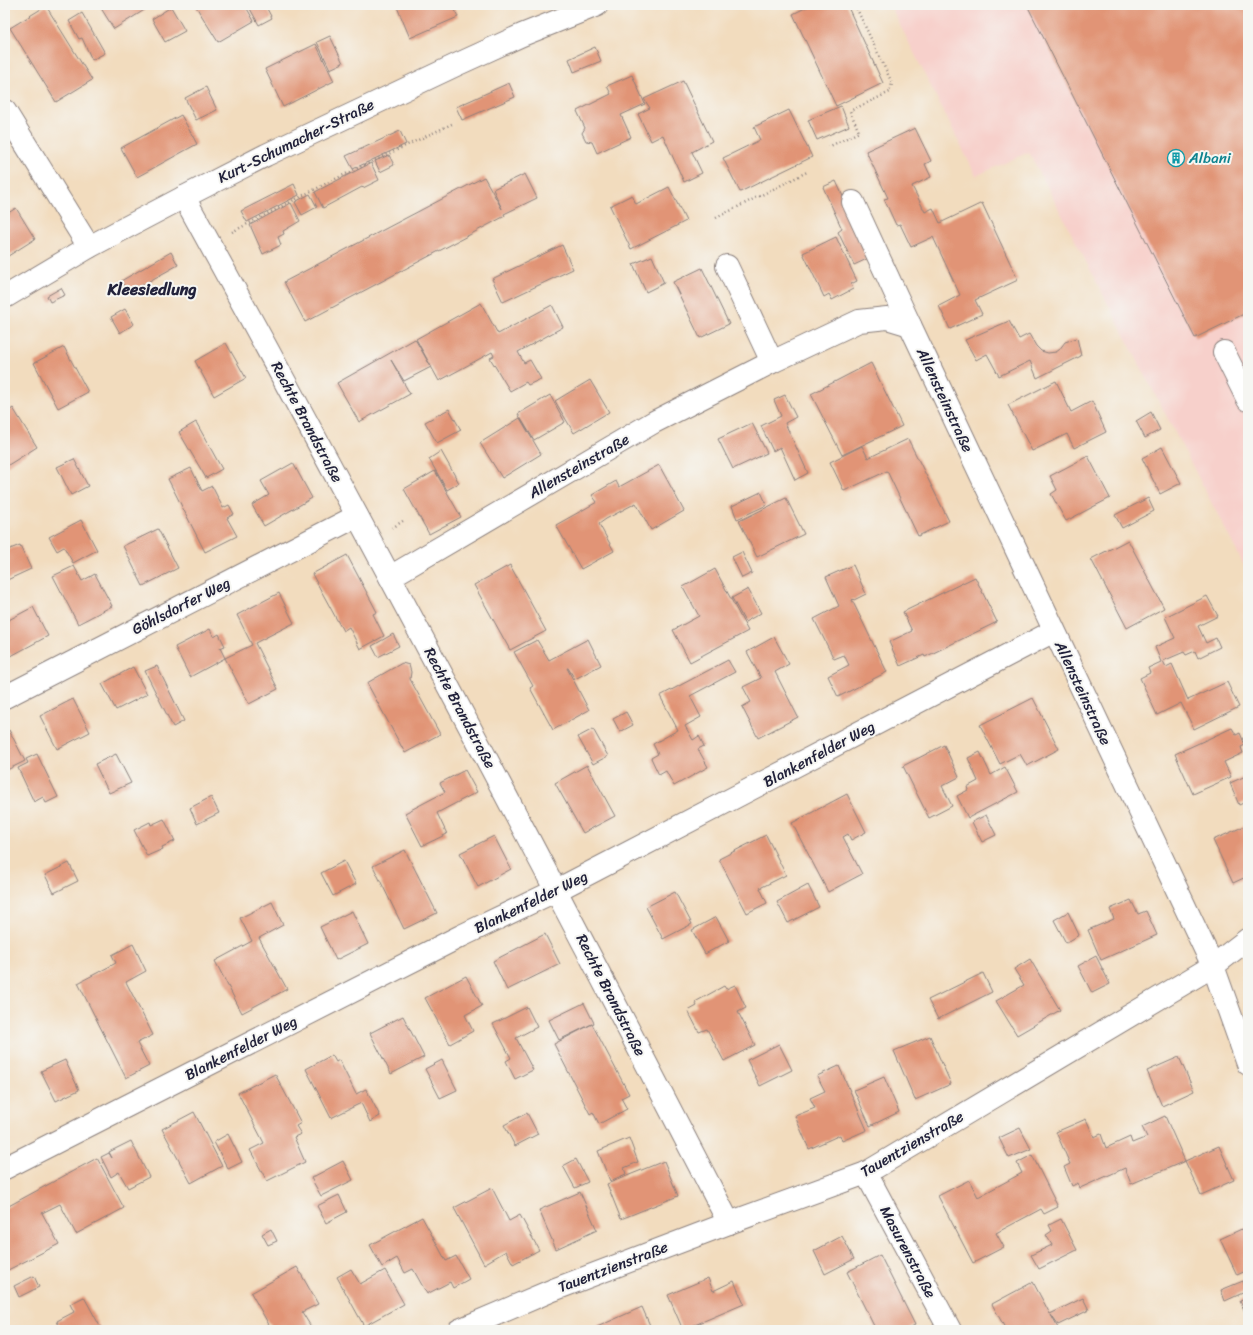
<svg xmlns="http://www.w3.org/2000/svg" width="1253" height="1335" font-family="Sriracha,sans-serif">
<style>
.built{fill:#f7d0cb}
.building{fill:#e19476}
.lines{fill:none;stroke-linecap:round;stroke-linejoin:round}
.minor-casing{stroke:#8a7f7c;stroke-width:24}
.path{stroke:#8a7f7c;stroke-width:2.5;stroke-dasharray:1 3;stroke-linecap:butt}
.minor{stroke:#fff;stroke-width:22}
.labels{text-anchor:middle;dominant-baseline:central;stroke-width:4;stroke-linejoin:round;paint-order:stroke}
.street-label{font-size:15px;fill:#22223b;stroke:#f6f6f2}
.culture-label{font-size:15px;fill:#0d838f;stroke:#f6f6f2;text-anchor:start}
.neighbourhood-label{font-size:16px;font-weight:bold;fill:#22223b;stroke:#f6f6f2}
</style>
<rect width="100%" height="100%" fill="#f6f6f2"/>
<filter id="ink" filterUnits="userSpaceOnUse"><feTurbulence type="fractalNoise" baseFrequency=".025" numOctaves="2"/><feDisplacementMap in="SourceGraphic" scale="8" xChannelSelector="R" yChannelSelector="G"/><feConvolveMatrix kernelMatrix="1 2 1 2 8 2 1 2 1" color-interpolation-filters="sRGB"/></filter>
<filter id="wash" filterUnits="userSpaceOnUse"><feTurbulence type="fractalNoise" baseFrequency=".012" numOctaves="4" result="noise"/><feDisplacementMap in="SourceGraphic" scale="16" xChannelSelector="R" yChannelSelector="G"/><feGaussianBlur stdDeviation="0.9" result="paint"/><feColorMatrix in="noise" values="0 0 0 0 0 0 0 0 0 0 0 0 0 0 0 0 0 1.4 0 .05"/><feComposite in="paint" operator="in"/></filter>
<g filter="url(#wash)">
<rect width="100%" height="100%" fill="#f2dcbe"/>
<path class="built" d="M890,5H1248V573L1029,152L976,176Z"/>
<g id="blocks">
<g class="building">
<path d="M99,5H144L146,9L114,29Z"/>
<path d="M195,5H245L254,21L218,42Z"/>
<path d="M248,5H265L272,18L259,25Z"/>
<path d="M402,5H453L458,17L410,38L397,7Z"/>
<path d="M811,5H847L883,83L836,106L793,14Z"/>
<path d="M1027,5H1248V312L1195,338Z"/>
<path d="M46,6L92,80L56,102L10,28Z"/>
<path d="M171,7L185,31L165,42L152,19Z"/>
<path d="M82,13L105,53L92,60L82,38L79,39L69,21Z"/>
<path d="M330,36L343,63L330,69L317,42Z"/>
<path d="M316,44L334,81L283,107L265,69Z"/>
<path d="M595,47L601,61L574,72L569,59Z"/>
<path d="M632,75L645,104L621,115L631,137L597,153L592,142L586,141L582,133L585,128L577,111L611,94L607,86Z"/>
<path d="M683,81L712,141L692,152L702,173L684,182L663,135L651,141L638,114L650,108L644,99Z"/>
<path d="M509,83L515,97L462,120L456,107Z"/>
<path d="M206,87L217,110L196,120L185,98Z"/>
<path d="M841,106L849,126L817,140L808,120Z"/>
<path d="M789,110L812,157L740,192L723,158L760,140L754,127Z"/>
<path d="M181,115L197,144L137,177L121,148Z"/>
<path d="M915,128L931,161L925,164L931,177L912,186L925,212L933,208L940,223L982,203L1018,280L975,300L982,314L950,329L939,306L960,295L933,237L911,247L900,224L896,225L884,199L888,198L866,151Z"/>
<path d="M400,131L406,144L353,169L346,156Z"/>
<path d="M389,155L394,165L380,172L375,161Z"/>
<path d="M371,163L379,180L363,188L362,187L323,208L315,192Z"/>
<path d="M525,174L537,198L504,214L505,216L305,322L284,282L484,177L502,209L493,189Z"/>
<path d="M836,181L855,223L869,258L854,265L838,232L842,229L823,187Z"/>
<path d="M294,184L299,195L247,222L241,211Z"/>
<path d="M669,187L686,221L631,249L610,206L632,195L636,204Z"/>
<path d="M310,194L317,207L302,215L295,202Z"/>
<path d="M291,203L300,221L283,231L284,234L278,237L281,245L263,254L250,225Z"/>
<path d="M16,208L35,239L5,258V215Z"/>
<path d="M836,237L857,281L851,284L853,289L832,300L829,294L824,297L803,253Z"/>
<path d="M562,245L573,269L503,302L492,279Z"/>
<path d="M171,252L178,265L128,293L121,281Z"/>
<path d="M652,256L664,283L646,292L633,264Z"/>
<path d="M702,268L729,324L700,338L673,282Z"/>
<path d="M61,288L65,295L50,302L47,296Z"/>
<path d="M481,303L498,334L552,305L563,327L518,352L524,363L530,360L541,379L528,385L526,382L510,391L490,358L494,356L492,352L439,381L416,339Z"/>
<path d="M125,309L134,324L120,333L111,317Z"/>
<path d="M1009,321L1019,339L1029,334L1036,346L1041,351L1048,353L1056,352L1059,350L1065,342L1077,338L1081,356L1037,378L1030,361L999,376L987,354L976,360L965,340Z"/>
<path d="M415,339L431,367L404,381L391,360L410,394L359,422L337,383Z"/>
<path d="M226,343L246,378L214,396L195,361Z"/>
<path d="M64,347L88,392L58,408L34,363Z"/>
<path d="M871,363L902,426L842,455L811,394Z"/>
<path d="M590,380L609,412L574,433L555,401Z"/>
<path d="M1056,381L1071,412L1092,401L1106,432L1074,448L1067,434L1032,451L1008,405Z"/>
<path d="M550,395L565,422L534,440L518,414Z"/>
<path d="M785,395L796,417L785,423L808,473L795,480L780,447L773,451L761,426L781,416L774,400Z"/>
<path d="M5,405L9,411L13,408L37,447L5,467Z"/>
<path d="M449,409L461,430L437,443L425,422Z"/>
<path d="M1151,412L1160,430L1145,438L1136,421Z"/>
<path d="M520,418L541,454L502,478L480,443Z"/>
<path d="M196,422L222,469L206,478L179,432Z"/>
<path d="M752,423L767,453L733,469L718,439Z"/>
<path d="M908,439L949,521L918,536L887,471L844,491L830,462L862,446L868,458Z"/>
<path d="M1162,447L1181,483L1160,494L1142,458Z"/>
<path d="M441,451L459,483L447,490L429,459Z"/>
<path d="M1088,456L1110,498L1066,521L1051,494L1057,490L1050,476Z"/>
<path d="M74,459L88,486L71,495L57,467Z"/>
<path d="M293,463L312,498L264,526L252,505L269,495L261,481Z"/>
<path d="M659,465L684,511L651,530L636,503L606,519L599,524L614,551L581,569L556,525L597,502L592,495L616,481L619,487Z"/>
<path d="M191,468L202,491L212,486L223,508L229,505L234,514L227,518L237,536L205,552L168,479Z"/>
<path d="M435,471L461,517L429,534L404,489Z"/>
<path d="M761,492L767,505L737,519L732,506Z"/>
<path d="M786,498L804,534L757,557L739,521Z"/>
<path d="M1148,498L1154,511L1122,528L1115,515Z"/>
<path d="M81,520L97,550L73,563L64,547L57,551L49,537Z"/>
<path d="M158,529L178,568L143,586L123,546Z"/>
<path d="M1128,540L1164,608L1127,628L1091,559Z"/>
<path d="M20,545L31,569L5,581V551Z"/>
<path d="M742,552L752,573L742,578L732,557Z"/>
<path d="M347,555L377,612L373,614L384,636L360,649L349,627L343,631L312,574Z"/>
<path d="M510,565L546,631L510,650L474,585Z"/>
<path d="M853,565L866,594L854,600L853,599L852,600L887,672L838,697L828,676L849,665L844,655L834,659L814,619L839,606L826,577Z"/>
<path d="M74,566L82,581L95,574L112,606L78,624L53,576Z"/>
<path d="M715,569L748,631L690,662L673,630L699,616L683,587Z"/>
<path d="M975,577L997,622L925,657L924,655L900,666L889,642L912,631L903,612Z"/>
<path d="M748,589L761,613L745,622L732,598Z"/>
<path d="M279,593L294,623L255,643L278,689L249,704L225,658L252,645L237,615Z"/>
<path d="M1207,596L1218,616L1198,626L1206,643L1216,638L1220,647L1198,658L1195,651L1186,655L1184,652L1163,661L1166,667L1172,664L1188,700L1227,682L1239,707L1194,729L1181,703L1157,715L1140,678L1150,673L1148,668L1161,662L1155,647L1175,638L1165,617Z"/>
<path d="M33,607L48,636L11,656L5,645V622Z"/>
<path d="M210,629L214,637L219,634L225,646L220,648L225,658L190,677L175,647Z"/>
<path d="M393,634L399,646L378,657L372,646Z"/>
<path d="M774,637L789,664L775,672L798,717L758,738L742,707L751,702L743,687L761,678L747,652Z"/>
<path d="M588,639L601,665L575,679L568,668H567L589,710L553,730L530,688L533,686L514,652L537,640L549,660Z"/>
<path d="M728,660L735,672L690,696L701,717L685,726L693,740L699,736L704,746L698,749L708,767L674,786L666,771L659,775L651,758L658,754L653,744L678,730L660,696Z"/>
<path d="M402,663L409,665L411,672L410,679L440,734L405,753L367,683Z"/>
<path d="M157,666L184,721L173,727L145,671Z"/>
<path d="M133,667L147,694L116,710L102,684Z"/>
<path d="M1033,698L1059,749L1027,766L1020,754L1000,764L980,725Z"/>
<path d="M73,699L90,732L57,749L40,716Z"/>
<path d="M626,712L633,725L620,732L613,719Z"/>
<path d="M1232,728L1236,735L1240,733L1245,745L1241,747L1243,753L1224,762L1231,777L1193,794L1175,754Z"/>
<path d="M593,729L608,756L593,764L578,737Z"/>
<path d="M9,730L25,761L5,771V732Z"/>
<path d="M944,745L959,777L942,786L952,806L929,818L903,766Z"/>
<path d="M980,752L991,775L1005,767L1018,792L968,818L957,796L968,790L967,787L978,781L968,758Z"/>
<path d="M37,754L58,797L46,803L43,797L34,802L18,768L28,763L26,759Z"/>
<path d="M116,754L131,783L109,793L95,764Z"/>
<path d="M587,765L615,816L583,833L555,783Z"/>
<path d="M465,770L477,792L437,813L447,834L422,846L405,813L445,792L440,783Z"/>
<path d="M1248,775V801L1239,805L1230,783Z"/>
<path d="M847,794L866,832L851,840L848,834L843,837L862,874L828,892L792,823Z"/>
<path d="M211,797L219,813L197,824L190,808Z"/>
<path d="M986,815L996,835L982,842L972,822Z"/>
<path d="M164,819L175,841L162,847L163,849L147,856L134,830L150,822L151,825Z"/>
<path d="M1247,825L1248,828V876L1233,883L1213,840Z"/>
<path d="M766,835L786,875L760,888L767,903L747,913L719,859Z"/>
<path d="M494,836L511,869L478,887L460,853Z"/>
<path d="M405,850L437,913L404,929L373,866Z"/>
<path d="M344,861L356,884L333,896L321,873Z"/>
<path d="M69,863L78,881L54,893L45,875Z"/>
<path d="M808,885L819,907L788,923L777,902Z"/>
<path d="M675,892L692,924L663,939L646,907Z"/>
<path d="M1131,900L1138,914L1146,911L1157,935L1101,960L1088,930L1114,919L1110,909Z"/>
<path d="M272,902L283,925L259,938L287,989L242,1013L215,961L252,941L240,918Z"/>
<path d="M352,911L368,944L336,960L320,927Z"/>
<path d="M1068,912L1079,935L1066,943L1054,920Z"/>
<path d="M716,917L729,941L705,954L692,930Z"/>
<path d="M545,934L560,964L507,990L493,961Z"/>
<path d="M133,944L146,971L126,982L153,1035L137,1043L149,1066L126,1078L78,983L116,963L112,955Z"/>
<path d="M1096,956L1110,984L1092,993L1078,966Z"/>
<path d="M1030,959L1060,1010L1017,1035L996,1001L1024,985L1014,969Z"/>
<path d="M983,973L992,992L938,1019L928,1000Z"/>
<path d="M466,976L482,1006L465,1015L473,1031L450,1044L425,998Z"/>
<path d="M735,985L746,1008L738,1012L755,1045L724,1061L707,1029L699,1032L688,1011L697,1006L695,1002L724,986L726,989Z"/>
<path d="M584,1003L594,1023L559,1040L549,1020Z"/>
<path d="M527,1007L537,1027L516,1038L533,1070L515,1079L506,1061L511,1058L493,1024Z"/>
<path d="M403,1016L424,1057L391,1074L370,1033Z"/>
<path d="M592,1024L629,1094L621,1098L627,1109L599,1124L593,1112L590,1114L554,1044Z"/>
<path d="M930,1036L951,1084L915,1100L894,1051Z"/>
<path d="M779,1044L792,1070L760,1086L747,1060Z"/>
<path d="M332,1055L336,1062L339,1060L356,1094L366,1089L380,1116L370,1122L361,1103L331,1118L306,1069Z"/>
<path d="M1179,1057L1194,1091L1162,1106L1147,1071Z"/>
<path d="M65,1060L79,1090L56,1101L41,1071Z"/>
<path d="M442,1060L457,1090L440,1098L425,1069Z"/>
<path d="M839,1066L867,1130L842,1141L840,1135L809,1149L795,1116L815,1108L810,1098L825,1091L817,1076Z"/>
<path d="M275,1074L301,1123L296,1126L301,1134L294,1137L305,1162L267,1181L250,1150L264,1143L238,1093Z"/>
<path d="M884,1077L899,1112L870,1126L854,1090Z"/>
<path d="M194,1112L222,1166L191,1183L162,1129Z"/>
<path d="M527,1113L538,1134L515,1146L504,1125Z"/>
<path d="M1165,1116L1185,1161L1131,1184L1125,1168L1080,1188L1078,1183L1072,1186L1064,1167L1070,1164L1056,1132L1086,1119L1094,1137L1101,1134L1106,1148L1130,1137L1132,1143L1147,1137L1142,1127Z"/>
<path d="M1020,1128L1031,1149L1009,1158L999,1138Z"/>
<path d="M228,1134L242,1162L228,1169L214,1142Z"/>
<path d="M629,1138L638,1162L624,1168L626,1174L610,1181L598,1151Z"/>
<path d="M131,1141L149,1177L128,1188L119,1172L111,1177L101,1157L109,1153L112,1158L109,1152Z"/>
<path d="M1219,1146L1234,1180L1201,1195L1185,1161Z"/>
<path d="M1032,1155L1058,1207L1044,1214L1041,1209L996,1233L1004,1247L973,1263L938,1196L969,1180L978,1197L1022,1173L1017,1163Z"/>
<path d="M97,1158L124,1208L76,1234L60,1204L42,1213L59,1244L8,1270L5,1265V1208Z"/>
<path d="M576,1159L588,1182L575,1188L563,1166Z"/>
<path d="M343,1161L353,1180L321,1196L311,1178Z"/>
<path d="M664,1161L678,1196L621,1219L607,1184Z"/>
<path d="M492,1188L509,1221L520,1215L539,1250L513,1264L506,1251L484,1264L454,1208Z"/>
<path d="M580,1192L597,1230L556,1249L539,1210Z"/>
<path d="M339,1195L347,1212L326,1223L317,1206Z"/>
<path d="M422,1217L446,1261L456,1256L469,1279L453,1288L450,1282L427,1294L413,1269L405,1273L397,1258L382,1267L370,1245Z"/>
<path d="M1061,1219L1077,1250L1039,1269L1031,1255L1052,1245L1046,1235L1052,1231L1049,1225Z"/>
<path d="M1248,1226V1270L1237,1275L1220,1239Z"/>
<path d="M271,1229L277,1241L268,1245L262,1234Z"/>
<path d="M842,1236L854,1259L825,1274L814,1251Z"/>
<path d="M880,1255L915,1325L905,1330H876L847,1272Z"/>
<path d="M297,1267L318,1304L302,1312L313,1330H272L251,1293Z"/>
<path d="M351,1269L360,1284L385,1270L404,1304L364,1326L337,1277Z"/>
<path d="M34,1276L39,1287L19,1297L14,1286Z"/>
<path d="M708,1278L713,1291L734,1281L744,1304L683,1330L668,1295Z"/>
<path d="M1243,1281L1247,1291L1225,1301L1221,1290Z"/>
<path d="M1033,1282L1050,1314L1083,1298L1089,1310L1058,1325L1051,1315L1059,1330H1006L992,1304Z"/>
<path d="M84,1297L102,1330H61L57,1321L74,1312L70,1304Z"/>
<path d="M1248,1298V1311L1245,1312L1240,1301Z"/>
<path d="M642,1307L652,1330H598L597,1327Z"/>
</g>
</g>
</g>
<g filter="url(#ink)">
<use href="#blocks" fill-opacity="0" stroke="#8a7f7c" stroke-width="1"/>
<g class="lines">
<g class="minor-casing">
<g id="minor">
<path d="M5,111L89,247"/>
<path d="M184,197C371,536 551,879 729,1223"/>
<path d="M853,202L910,325"/>
<path d="M727,266L772,362"/>
<path d="M5,297L89,247L184,197L266,155L456,65L522,35L597,5"/>
<path d="M1224,352L1248,400"/>
<path d="M390,577L654,422L772,362L859,321L887,318L910,325L1213,966L1248,1064"/>
<path d="M5,697L357,516"/>
<path d="M5,1168L461,936L557,890L1054,631"/>
<path d="M866,1173L950,1330"/>
<path d="M459,1330L553,1290L729,1223L866,1173L1213,966L1248,939"/>
</g>
</g>
<g class="path">
<path d="M828,147L859,132L850,111L890,92L892,83L855,5"/>
<path d="M716,218L807,172"/>
<path d="M232,232L331,181L454,123"/>
<path d="M392,528L403,521"/>
</g>
<use href="#minor" class="minor"/>
</g>
</g>
<defs>
<g id="building-ring" transform="scale(0.9)"><circle r="9.5" fill="#f6f6f2" stroke="#0f9aa8" stroke-width="1.5"/><path d="M-4-6H4V6H1V3H-1V6H-4ZM-2.5-4.3h1.7v1.8h-1.7ZM.8-4.3h1.7v1.8H.8ZM-2.5-1h1.7V.8h-1.7ZM.8-1h1.7V.8H.8Z" fill="#0f9aa8"/></g>
</defs>
<g fill-rule="evenodd">
<use href="#building-ring" x="1176" y="158"/>
</g>
<g class="labels">
<g class="street-label">
<text transform="translate(296 141) rotate(-26)">Kurt-Schumacher-Straße</text>
<text transform="translate(945 400) rotate(65)">Allensteinstraße</text>
<text transform="translate(307 422) rotate(62)">Rechte Brandstraße</text>
<text transform="translate(579 466) rotate(-30)">Allensteinstraße</text>
<text transform="translate(181 606) rotate(-27)">Göhlsdorfer Weg</text>
<text transform="translate(1083 693) rotate(65)">Allensteinstraße</text>
<text transform="translate(460 708) rotate(62)">Rechte Brandstraße</text>
<text transform="translate(819 754) rotate(-28)">Blankenfelder Weg</text>
<text transform="translate(531 902) rotate(-26)">Blankenfelder Weg</text>
<text transform="translate(611 995) rotate(63)">Rechte Brandstraße</text>
<text transform="translate(241 1048) rotate(-27)">Blankenfelder Weg</text>
<text transform="translate(912 1144) rotate(-30)">Tauentzienstraße</text>
<text transform="translate(908 1252) rotate(62)">Masurenstraße</text>
<text transform="translate(613 1267) rotate(-21)">Tauentzienstraße</text>
</g>
<g class="culture-label">
<text x="1189" y="158">Albani</text>
</g>
<g class="neighbourhood-label">
<text x="152" y="289">Kleesiedlung</text>
</g>
</g>
<rect width="1253" height="1335" fill="none" stroke="#f6f6f2" stroke-width="20"/>
</svg>
